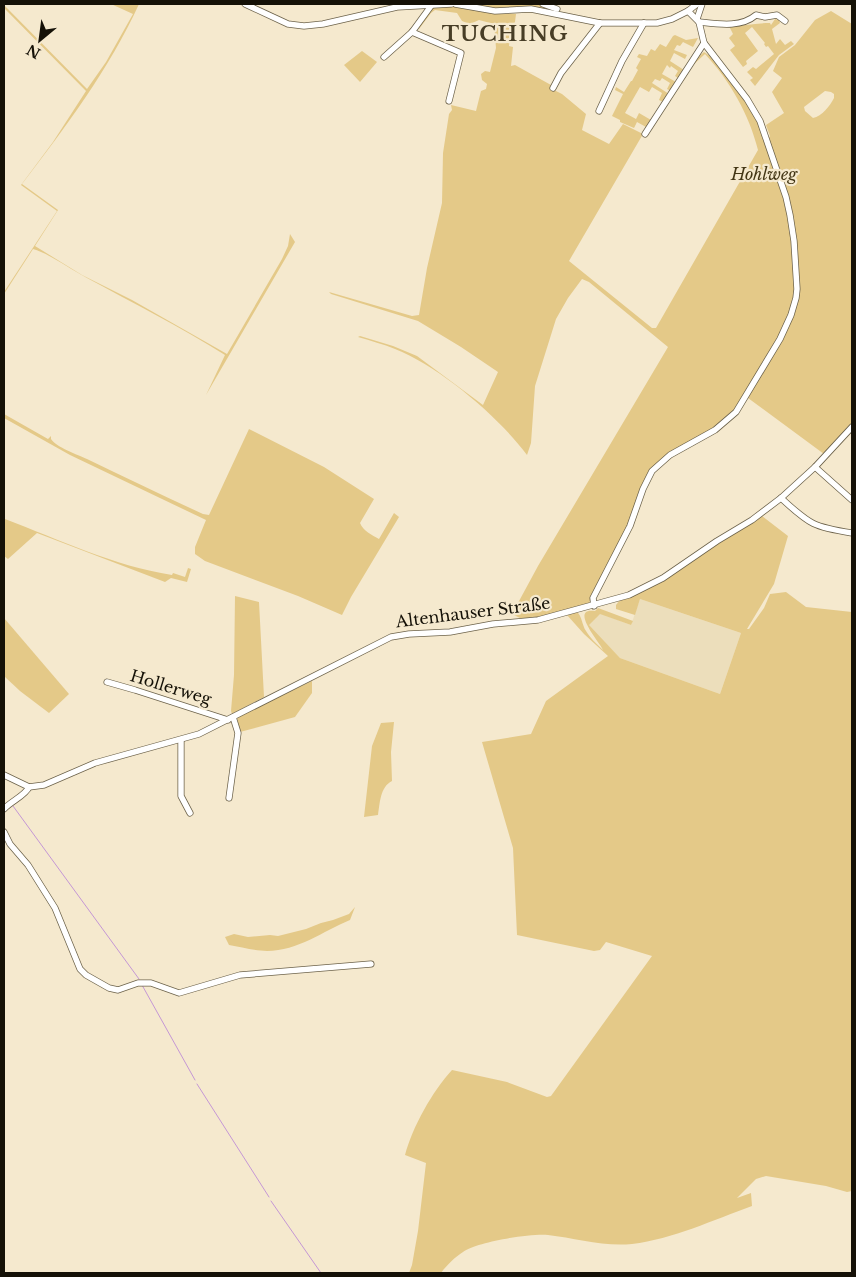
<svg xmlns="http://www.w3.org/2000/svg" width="856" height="1277" font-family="'Libre Baskerville',serif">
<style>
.built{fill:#ecdebb}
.green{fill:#e4c988;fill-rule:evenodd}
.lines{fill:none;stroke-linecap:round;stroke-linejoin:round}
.stream{stroke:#c597d5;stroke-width:1}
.street-casing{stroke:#6d634b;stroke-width:7}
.street{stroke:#fff;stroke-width:5.5}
.labels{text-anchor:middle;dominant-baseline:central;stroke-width:4.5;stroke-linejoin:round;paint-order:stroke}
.park-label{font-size:16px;font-style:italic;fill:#433615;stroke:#f5e9ce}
.street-label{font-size:16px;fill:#151107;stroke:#f5e9ce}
.district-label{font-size:21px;font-weight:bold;letter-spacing:1px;fill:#473d26;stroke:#f5e9ce}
</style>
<rect width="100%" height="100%" fill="#f5e9ce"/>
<path class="built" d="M640,599L741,633L720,694L620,658L588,625L599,613L631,625Z"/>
<g class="green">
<path d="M111,4H139C110,68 65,128 22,184L58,210L35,246L82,275L132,300L227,354L282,259L288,246L290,234L295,242L206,395L225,355C181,327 133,303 87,278C70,269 50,254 33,249L4,294V292L57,211L21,185L53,142L86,91L4,8V5L87,89L106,62L133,14Z"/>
<path d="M465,4H538L551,8L559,12L522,7L496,8Z"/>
<path d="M449,6L494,13L516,14L515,22L511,28L509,46L513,47L511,66L515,65L551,85L550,88L562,94L586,114L582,130L609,144L623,124L643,134L569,261L652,328H656L758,150C749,114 730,81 705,54L693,65L651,130L694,61L704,52L710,56L747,104L757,121L765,145L770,136L766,125L784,113L772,92L782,78L773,71L779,57L795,45L815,20L831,11L852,24V423L824,454L748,398L735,407L737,410L729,418L659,461L588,605L540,618L522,619L512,614L538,566L668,347L589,282L582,279L568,298L556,319L535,386L531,443L527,455C498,416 440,367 395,349C383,344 371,341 358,337L360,336L393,346L417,356L483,405L498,372L461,347L418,321L331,294L329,292L412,316L419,315L427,268L442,203L443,153L449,114L452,110L451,105L476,111L481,91L486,89L487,84L482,80L481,74L485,71L490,72L496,48L494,24L479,20L470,24L467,23L462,21L457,13L435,10L431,13L419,29V26L433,8ZM825,91L831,92L834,94V98C830,106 822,116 813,118L805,111L804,107Z"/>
<path d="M775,19L779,20L780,23L772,29L776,44L780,39L785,45L791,41L794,44L779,55L755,86L750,80L753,78L747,72L753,67L756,69L774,54L768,46L766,47L764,44L765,43L752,27L745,33L758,51L746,61L747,64L743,67L730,50L735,46L729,38L733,34L729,26C743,26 756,23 770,23L771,25Z"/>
<path d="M675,35L686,40L698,38L693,47L683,42L680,46L677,45L674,50L687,55L685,59L674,53L670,61L684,70L678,78L675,76L678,71L671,66L670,68L667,65L662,74L676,82L671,91L667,89L670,83L662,78L660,81L655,79L652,83L669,94L663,102L659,100L662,93L652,87L649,92L640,87L625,113L636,119L639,113L651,120L646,127L637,122L634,128L620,122V120L612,116L623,94L615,90L616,87L624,92L631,81H632L638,70L636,68L641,59L637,57L639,54L647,56L651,49L655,51L660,44L666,47L673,36Z"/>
<path d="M362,51L377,62L360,82L344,65Z"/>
<path d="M4,414L48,439L51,436V439C56,447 78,455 87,459C126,478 164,496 203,514L209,515L249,429L324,467L374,499L360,523C363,531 372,535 379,539L394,513L399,517L351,597L342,615L298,596L205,561L195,554V547L206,520L70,455L4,418Z"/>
<path d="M762,516L788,536L774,584L747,629H749L764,608L770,594L786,592L806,607L852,612V1191L847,1192L826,1186L766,1176L756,1179L737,1198L751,1193L752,1206C713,1220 673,1239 632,1244C604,1247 575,1238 548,1235C532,1233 476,1242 463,1252C455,1257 446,1266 441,1273H409L412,1265L418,1231L426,1163L405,1155C413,1126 432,1092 452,1070L507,1082L547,1097L551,1096L652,956L606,942L600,950L594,951L517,935L513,848L482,742L531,734L546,701L608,656L584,634L567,615L577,612C582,616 582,625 586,631C590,638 597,644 603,650C601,644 568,607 595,611L598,608L633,621L631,625L600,614L589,625L620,658L720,694L741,633L640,599L635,615L616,609V605L620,600L663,581L703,553Z"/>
<path d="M5,519C60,540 114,566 172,575L173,573L185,577L188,568L191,569L187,582L171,578L165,582L37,533L8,559L4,556V523Z"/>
<path d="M235,596L259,602L264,697L232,714L231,711L234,675Z"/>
<path d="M4,618L69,694L49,713L20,691L4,676Z"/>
<path d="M312,681V693L295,717L240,732L237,717Z"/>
<path d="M394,722L391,752L392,781C380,787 380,803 378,815L364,817L372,746L381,723Z"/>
<path d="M355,907L350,920C323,931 298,951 267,951C255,951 241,947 229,945L225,937L234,934L248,937L270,935L278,936L306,929L321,923L333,920L349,914Z"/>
</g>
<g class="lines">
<g class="stream">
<path d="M13,806L139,979"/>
<path d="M142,985L195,1080"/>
<path d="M197,1084L269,1197"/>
<path d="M271,1201L321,1273"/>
</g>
<g class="street-casing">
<g id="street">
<path d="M245,4L288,24L304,26L323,24L397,7L451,4"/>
<path d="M455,4L495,11L531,9L600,23H657L672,19L688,11L697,4"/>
<path d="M543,4L557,9"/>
<path d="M697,19L702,4"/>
<path d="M699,22C718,24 741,28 756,15L765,17L777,15L785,21"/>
<path d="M412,32L461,53L449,101"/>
<path d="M384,57L412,32L431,6"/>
<path d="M553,88L561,73L600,23"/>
<path d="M599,111L622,61L644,23"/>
<path d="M645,134L704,43"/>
<path d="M815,467L852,500"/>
<path d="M781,498C810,525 814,527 852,533"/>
<path d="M594,606L593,598L630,526L643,489L652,471L670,455L715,430L736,412L780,339L791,315L796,298L797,289L794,241L790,215L786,197L760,121L747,99L704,43L699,22L688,11"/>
<path d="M107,682L135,690L228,720"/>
<path d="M181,740V796L190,813"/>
<path d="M4,775L29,787L44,785L95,763L199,734L391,637L409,634L450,632L493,624L538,620L629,595L663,578L717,541L752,520L781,498L815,467L852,427"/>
<path d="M229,798L238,733L233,717"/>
<path d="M4,809C10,802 26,795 29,787"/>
<path d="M4,832L10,844L28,865L55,908L80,969L86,975L109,988L118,990L138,983H151L179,993L240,975L371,964"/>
</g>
</g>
<use href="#street" class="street"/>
</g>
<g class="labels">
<g class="park-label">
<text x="764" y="174">Hohlweg</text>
</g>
<g class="street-label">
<text transform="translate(473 612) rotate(-7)">Altenhauser Straße</text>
<text transform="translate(171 687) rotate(17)">Hollerweg</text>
</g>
<g class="district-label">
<text x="505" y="34">TUCHING</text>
</g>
</g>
<rect width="856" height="1277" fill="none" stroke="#151107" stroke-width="10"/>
<g transform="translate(40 40) rotate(209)" stroke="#f5e9ce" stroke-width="4" paint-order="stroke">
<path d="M0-4L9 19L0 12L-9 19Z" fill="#151107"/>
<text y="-8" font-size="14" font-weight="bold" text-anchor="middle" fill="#151107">N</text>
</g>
</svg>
